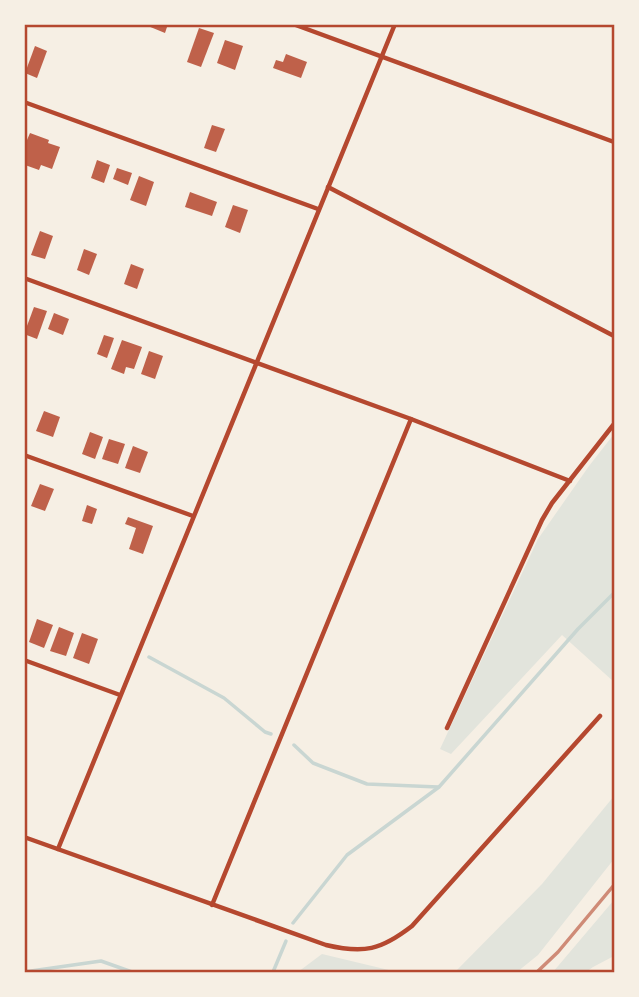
<svg xmlns="http://www.w3.org/2000/svg" width="639" height="997" font-family="Barlow,sans-serif">
<style>
.green{fill:#e2e4dc}
.lines{fill:none;stroke-linecap:round;stroke-linejoin:round}
.stream{stroke:#c9d6d2;stroke-width:3.5}
.building{fill:#bf614a}
.minor{stroke:#b5482f;stroke-width:4.5}
.rail{stroke:#cf8b77;stroke-width:3.5}
.neatline{fill:none;stroke:#b5482f;stroke-width:2.5}
</style>
<rect width="100%" height="100%" fill="#f6efe4"/>
<g class="green">
<path d="M614,434V682L562,635L451,754L440,749L538,539L589,466Z"/>
<path d="M614,796V859L538,955L517,972H455L542,884Z"/>
<path d="M614,900V956L593,967L586,972H553Z"/>
<path d="M322,954L397,972H298Z"/>
</g>
<g class="lines">
<g class="stream">
<path d="M149,657L224,698L265,732L271,734"/>
<path d="M294,745L313,763L367,784L438,787"/>
<path d="M293,923L347,855L439,787L578,629L614,593"/>
<path d="M24,972L101,961L132,972"/>
<path d="M273,972L286,941"/>
</g>
</g>
<g class="building">
<path d="M143,24H168L165,33Z"/>
<path d="M199,28L214,33L201,67L187,62Z"/>
<path d="M225,40L243,46L235,70L217,63Z"/>
<path d="M35,46L47,51L37,78L25,73Z"/>
<path d="M286,54L307,62L301,78L273,68L276,60L283,62Z"/>
<path d="M212,125L225,129L216,152L204,148Z"/>
<path d="M30,133L49,140L48,143L60,147L52,169L41,165L39,170L25,165L27,159L24,158V147Z"/>
<path d="M97,160L110,165L104,183L91,178Z"/>
<path d="M117,168L132,173L128,185L113,179Z"/>
<path d="M139,176L154,182L146,206L130,200Z"/>
<path d="M190,192L217,202L212,216L185,207Z"/>
<path d="M233,205L248,210L240,233L225,227Z"/>
<path d="M40,231L53,236L45,259L31,255Z"/>
<path d="M84,249L97,254L89,275L77,270Z"/>
<path d="M131,264L144,269L137,289L124,284Z"/>
<path d="M34,307L47,311L37,339L24,334Z"/>
<path d="M54,313L69,319L63,335L48,329Z"/>
<path d="M104,335L114,338L107,358L97,354Z"/>
<path d="M122,340L142,347L134,369L126,367L124,374L111,369Z"/>
<path d="M149,351L163,356L155,379L141,374Z"/>
<path d="M44,411L60,417L53,437L36,431Z"/>
<path d="M90,432L103,437L95,459L82,454Z"/>
<path d="M109,439L125,444L118,464L102,459Z"/>
<path d="M133,446L148,452L140,473L125,468Z"/>
<path d="M40,484L54,489L45,511L31,506Z"/>
<path d="M87,505L97,509L92,524L82,521Z"/>
<path d="M128,517L153,526L143,554L129,549L136,528L125,524Z"/>
<path d="M37,619L53,625L44,648L29,642Z"/>
<path d="M59,627L74,633L66,656L50,651Z"/>
<path d="M82,633L98,639L89,664L73,658Z"/>
</g>
<g class="lines">
<g class="minor">
<path d="M293,24L614,142"/>
<path d="M24,102L318,209"/>
<path d="M328,187L614,336"/>
<path d="M24,278L411,419L570,481"/>
<path d="M24,455L193,516"/>
<path d="M24,660L120,695"/>
<path d="M447,728L542,520L552,503L614,424"/>
<path d="M24,837L326,945C364,954 381,950 412,926L600,716"/>
<path d="M58,849L395,24"/>
<path d="M212,905L411,419"/>
</g>
<path class="rail" d="M537,972L558,952L614,885"/>
</g>
<rect width="639" height="997" fill="none" stroke="#f6efe4" stroke-width="52"/>
<rect x="26" y="26" width="587" height="945" class="neatline"/>
</svg>
